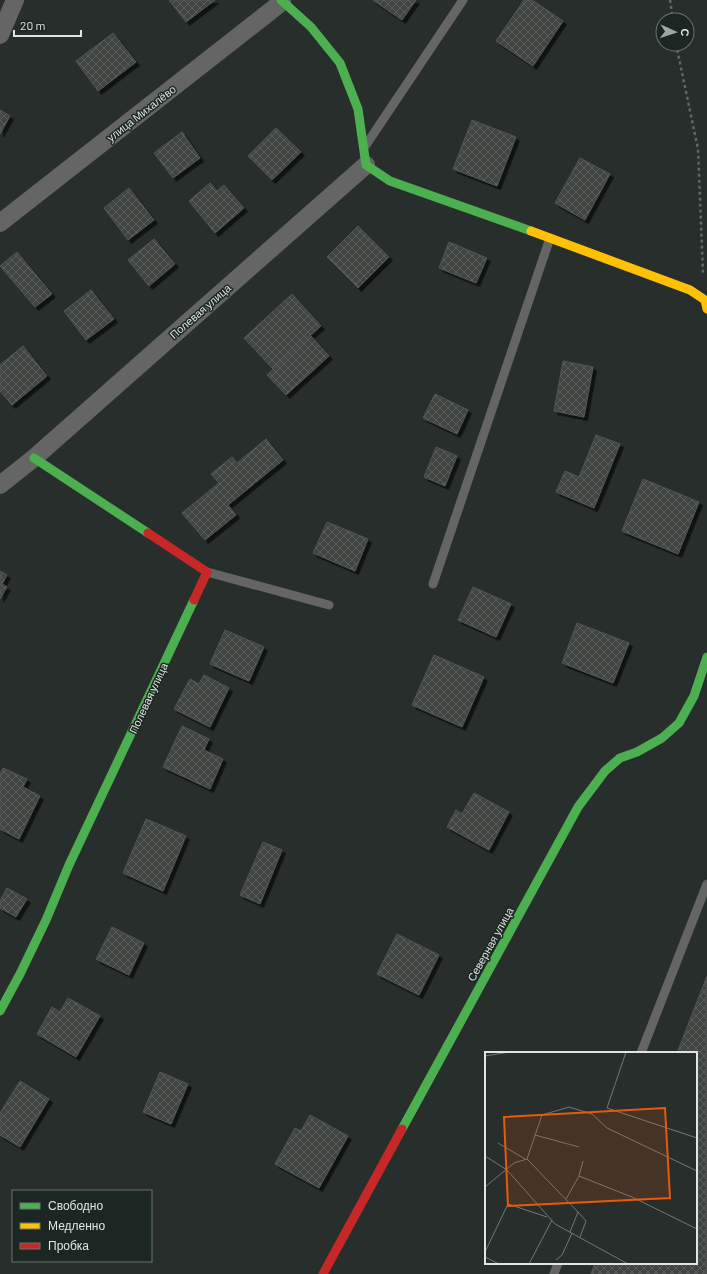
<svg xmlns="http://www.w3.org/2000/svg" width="707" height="1274" font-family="Barlow,sans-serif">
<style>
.building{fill:url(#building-cross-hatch);stroke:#525654;filter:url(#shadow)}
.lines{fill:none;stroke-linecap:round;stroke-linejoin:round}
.path{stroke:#646564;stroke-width:2.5;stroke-dasharray:3 3;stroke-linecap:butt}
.lane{stroke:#656566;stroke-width:9}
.street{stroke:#656566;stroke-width:18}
.fast{stroke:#4caf50;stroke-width:9}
.slow{stroke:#ffc107;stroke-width:9}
.jam{stroke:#c62828;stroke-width:9}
.labels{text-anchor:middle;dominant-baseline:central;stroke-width:3;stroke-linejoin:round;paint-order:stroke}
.street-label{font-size:11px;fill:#e0e6e3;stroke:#1c2622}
.inset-road{fill:none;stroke:#727875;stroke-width:1}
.view{fill:#e8590c;fill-opacity:0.15;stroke:#e8590c;stroke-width:2}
.inset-edge{fill:none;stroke:#e0e6e3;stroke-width:2}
</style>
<defs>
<pattern id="building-cross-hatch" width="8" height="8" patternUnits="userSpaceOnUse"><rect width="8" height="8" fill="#3f4442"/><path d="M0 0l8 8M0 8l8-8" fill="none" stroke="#5a5f5d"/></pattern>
<filter id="shadow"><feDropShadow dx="3.5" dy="3.5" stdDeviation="0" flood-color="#0009"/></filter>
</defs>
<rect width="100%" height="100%" fill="#282e2b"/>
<g class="building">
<path d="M169,0H215L186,22Z"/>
<path d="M373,0H416L402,20Z"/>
<path d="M524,0H532L563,21L533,66L496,41Z"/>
<path d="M113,33L136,62L98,91L76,61Z"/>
<path d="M0,110L10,116L0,134Z"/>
<path d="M472,120L516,137L497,186L453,169Z"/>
<path d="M276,128L301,152L272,180L248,156Z"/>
<path d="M182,132L200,158L173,178L154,153Z"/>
<path d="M580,158L610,174L585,220L555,203Z"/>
<path d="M210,183L217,191L224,185L244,208L215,233L189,201Z"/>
<path d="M129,188L154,220L128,240L104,208Z"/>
<path d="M358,226L389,257L358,288L327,257Z"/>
<path d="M154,239L175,264L149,286L128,260Z"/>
<path d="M449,242L487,258L476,283L439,268Z"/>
<path d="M17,252L52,294L35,307L0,266Z"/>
<path d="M91,290L114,319L86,340L64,311Z"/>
<path d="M292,294L321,326L273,369L244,338Z"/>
<path d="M310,335L329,356L286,395L267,375Z"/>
<path d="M23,346L47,376L12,405L0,391V365Z"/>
<path d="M563,361L593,367L584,417L554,411Z"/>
<path d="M435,394L468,410L457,434L423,418Z"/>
<path d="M596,435L620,444L594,508L556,492L565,471L579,477Z"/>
<path d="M266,439L283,460L228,505L236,515L205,540L182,513L219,483L211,474L232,457L237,463Z"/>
<path d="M436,447L457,456L445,486L424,477Z"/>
<path d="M643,479L699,502L678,554L622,531Z"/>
<path d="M327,522L368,539L355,571L313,553Z"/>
<path d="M0,571L7,575L2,584L7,587L0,599Z"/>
<path d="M473,587L511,604L496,637L458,620Z"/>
<path d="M577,623L629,643L613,683L562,663Z"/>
<path d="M225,630L264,647L249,681L210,664Z"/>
<path d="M434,655L484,677L462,727L412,705Z"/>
<path d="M204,675L229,688L210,727L174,709L190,679L199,684Z"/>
<path d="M182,726L209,739L204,750L223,759L210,789L163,767Z"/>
<path d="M3,768L27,779L23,787L40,796L19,839L0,829V774Z"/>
<path d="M474,793L509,812L489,850L447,827L456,810L462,814Z"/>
<path d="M146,819L186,836L163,891L123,873Z"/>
<path d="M263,842L282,850L260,904L240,895Z"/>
<path d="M7,888L27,899L16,917L0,908V901Z"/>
<path d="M112,927L144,943L129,975L96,959Z"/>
<path d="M397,934L439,955L419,995L377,974Z"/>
<path d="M707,976V1274H591L595,1263H696V1053H677Z"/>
<path d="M68,998L100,1016L76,1057L37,1034L52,1007L60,1012Z"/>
<path d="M160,1072L188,1084L171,1124L143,1112Z"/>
<path d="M20,1081L49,1099L20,1147L0,1135V1113Z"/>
<path d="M310,1115L348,1136L319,1188L275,1164L295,1128L301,1131Z"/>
</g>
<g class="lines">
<g class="path">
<path d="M670,0L673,20"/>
<path d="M676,44L698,149L703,273"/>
</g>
<g class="lane">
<path d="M366,145L463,0"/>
<path d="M207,572L329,605"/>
<path d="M433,584L550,238"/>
<path d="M641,1053L707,884"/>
<path d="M554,1274L558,1263"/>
</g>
<g class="street">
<path d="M0,35L15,0"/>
<path d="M0,223L282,2"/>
<path d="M0,485L34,458L366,165"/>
</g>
<g class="fast">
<path d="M281,0L311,27L340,63L358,109L366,165L390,181L531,231"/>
<path d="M34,458L148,533"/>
<path d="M0,1011L20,974L46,920L69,865L194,600"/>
<path d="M402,1129L578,807L605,771L620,758L637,752L662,738L679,723L694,696L707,657"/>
</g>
<path class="slow" d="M531,231L690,290L705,300L707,309"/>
<g class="jam">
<path d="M148,533L207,572L194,600"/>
<path d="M323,1274L402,1129"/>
</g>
</g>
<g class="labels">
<g class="street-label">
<text transform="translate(141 113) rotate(-38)">улица Михалёво</text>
<text transform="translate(200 311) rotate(-41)">Полевая улица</text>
<text transform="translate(148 698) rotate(-65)">Полевая улица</text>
<text transform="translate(490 944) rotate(-61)">Северная улица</text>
</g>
</g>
<g transform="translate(485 1052)">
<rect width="212" height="212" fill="#282e2b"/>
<path class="inset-road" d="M141,0L122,56L212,86M0,4L25,0M50,83L94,95M13,91L40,107M0,104L22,118L70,172L143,212M42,107L57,63L84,55L107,62L122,76L212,119M42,107L93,160L85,180M94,124L147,145L212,177M0,135L29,111L42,107M81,147L94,124L98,109M93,160L101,169L95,185M0,200L23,152L62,165M0,205L14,212M71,208L77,203L87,181M44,212L67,168"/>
<path class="view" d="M180,56L185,146L23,154L19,65Z"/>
<rect width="212" height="212" class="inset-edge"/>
</g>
<rect x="12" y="1190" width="140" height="72" fill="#1c2622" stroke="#6a736f"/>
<rect x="20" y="1203" width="20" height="6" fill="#4caf50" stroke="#6a736f"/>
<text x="48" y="1210" font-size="12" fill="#e0e6e3">Свободно</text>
<rect x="20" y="1223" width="20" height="6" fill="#ffc107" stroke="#6a736f"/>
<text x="48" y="1230" font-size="12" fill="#e0e6e3">Медленно</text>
<rect x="20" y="1243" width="20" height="6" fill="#c62828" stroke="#6a736f"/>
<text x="48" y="1250" font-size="12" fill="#e0e6e3">Пробка</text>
<g transform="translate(675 32) rotate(93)"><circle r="19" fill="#1c2622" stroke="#6a736f"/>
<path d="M0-3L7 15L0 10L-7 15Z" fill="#a0a6a3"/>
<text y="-6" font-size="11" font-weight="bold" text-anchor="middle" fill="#e0e6e3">С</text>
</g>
<path d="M14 30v6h67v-6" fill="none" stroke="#e0e6e3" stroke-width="2"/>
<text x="20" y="30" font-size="12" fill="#e0e6e3" stroke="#1c2622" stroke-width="3" paint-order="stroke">20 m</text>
</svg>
